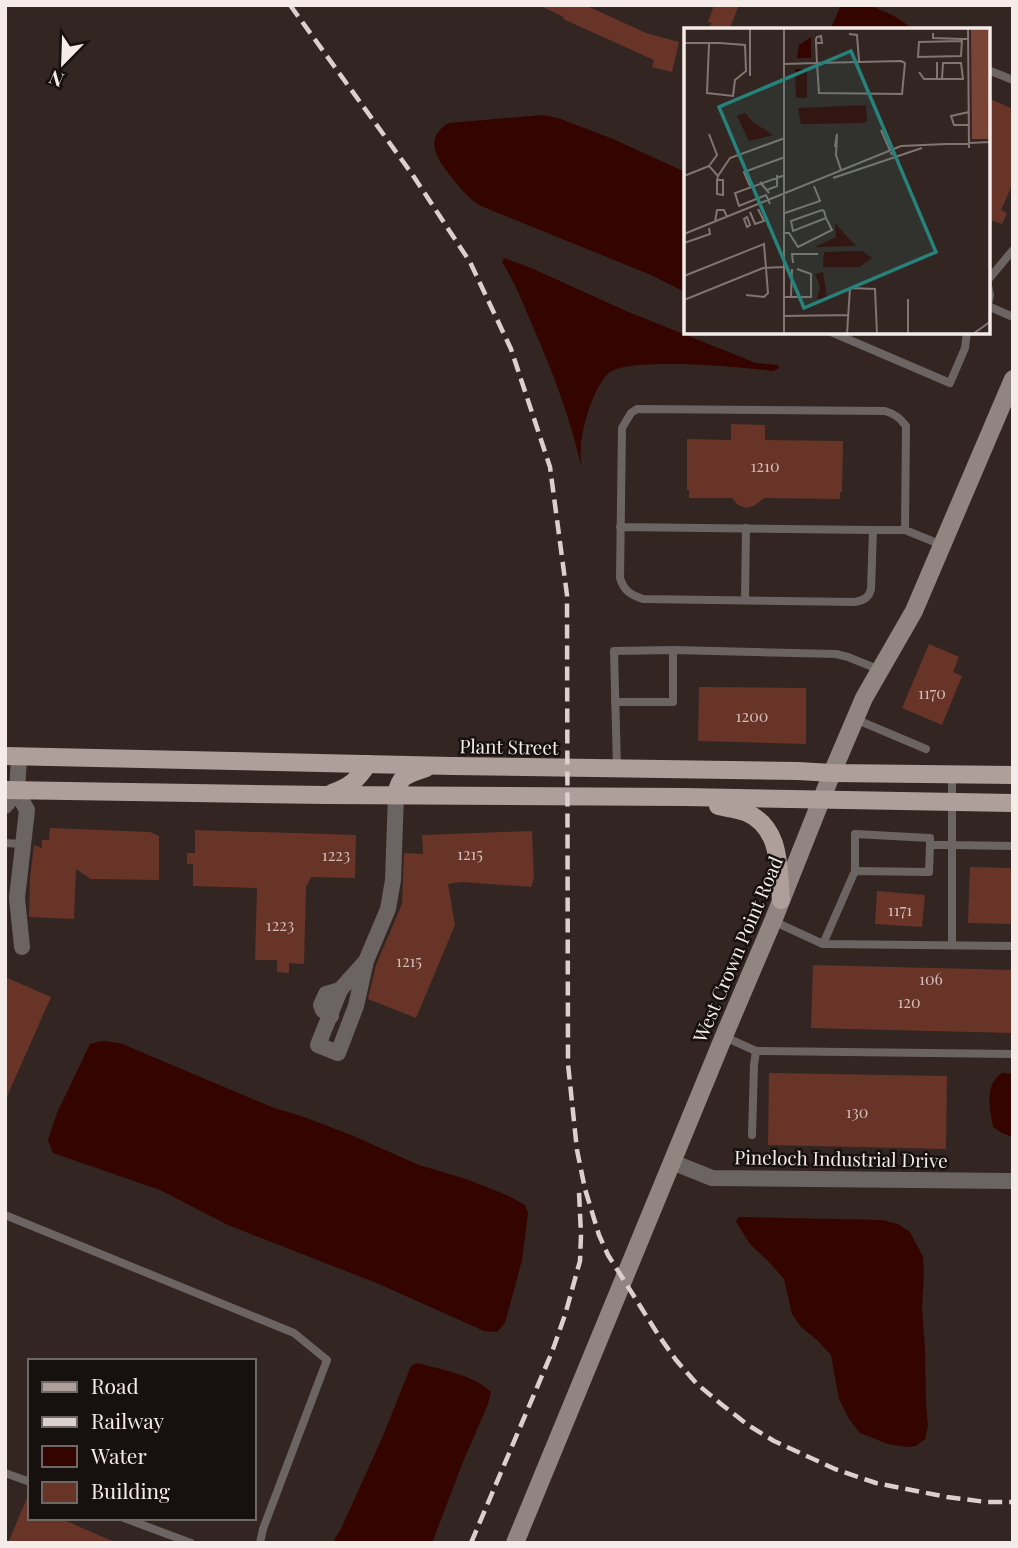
<svg xmlns="http://www.w3.org/2000/svg" width="1018" height="1548" font-family="'Playfair Display',serif">
<style>
.water{fill:#330400}
.building{fill:#683428}
.lines{fill:none;stroke-linecap:round;stroke-linejoin:round}
.lane{stroke:#6c6462;stroke-width:8}
.street{stroke:#6c6462;stroke-width:16}
.secondary{stroke:#918582;stroke-width:18}
.primary{stroke:#af9f9b;stroke-width:18}
.rail{stroke:#dbd0cd;stroke-width:4.5;stroke-dasharray:14 7;stroke-linecap:butt}
.labels{text-anchor:middle;dominant-baseline:central;stroke-width:5;stroke-linejoin:round;paint-order:stroke}
.number-label{font-size:16px;fill:#d2bdb8}
.street-label{font-size:19px;fill:#f5ebe8;stroke:#16100e}
.inset-road{fill:none;stroke:#817471;stroke-width:2}
.view{fill:#26827a;fill-opacity:0.15;stroke:#26827a;stroke-width:3.5}
.inset-edge{fill:none;stroke:#f5ebe8;stroke-width:3.5}
</style>
<rect width="100%" height="100%" fill="#332521"/>
<g class="water">
<path d="M841,5C849,5 858,4 865,5C877,7 906,20 912,30H830Z"/>
<path d="M543,115L558,118L613,139L685,172V292L651,275L481,206C469,199 462,190 453,179C439,162 421,139 449,123Z"/>
<path d="M504,258L531,268L626,311L756,363L778,365L779,368L773,371C743,367 632,357 610,372C595,383 581,429 581,447C580,454 581,462 582,469C570,417 552,369 530,320C522,301 514,280 502,262Z"/>
<path d="M102,1041L120,1043L274,1108L304,1117L351,1135L419,1165L466,1179L509,1196L525,1205L528,1213L522,1260L505,1323L497,1332L484,1331L379,1284L228,1225L160,1190L53,1153L48,1140L57,1113L90,1044Z"/>
<path d="M1002,1073L1013,1074V1137L1002,1133L993,1127C990,1109 984,1084 1002,1073Z"/>
<path d="M739,1217L882,1220L898,1224L910,1232L923,1257L924,1272L922,1308L925,1348L926,1404L928,1426L925,1439L916,1446L906,1447L888,1444L860,1433L849,1419L839,1399L831,1355L817,1340L801,1327L792,1314L784,1279L769,1262L750,1244L736,1222Z"/>
<path d="M418,1363C442,1370 472,1374 491,1392L488,1404L463,1462L432,1543H334L335,1538L340,1531L383,1436L411,1366Z"/>
</g>
<g class="building">
<path d="M538,5H585L646,33L679,42L672,72L652,67L654,60L563,19L564,17Z"/>
<path d="M714,5H739L729,30H706L712,23L708,22Z"/>
<path d="M988,98L1013,109V183L1001,210L1007,213L1002,224L988,219Z"/>
<path d="M731,424L765,425V440L843,441L842,492H840V499L764,498L754,506L746,508L738,505L732,498H689V490H687V439L731,440Z"/>
<path d="M929,644L959,657L953,672L962,676L942,725L902,708Z"/>
<path d="M699,687L806,688V744L698,741Z"/>
<path d="M50,828L150,832L159,836V880L91,879L76,869L74,919L29,917L30,878L34,845L42,848V840H49Z"/>
<path d="M195,830L356,835L355,878L311,877L306,887L304,964L289,963V973L277,972V960H255L257,888L193,886V864H187V853H195Z"/>
<path d="M532,831L534,878L531,887L461,882L448,884L455,925L416,1018L368,999L376,965L402,904L404,853L423,854L422,835Z"/>
<path d="M970,867L1013,868V924L968,923Z"/>
<path d="M877,891L925,895L922,927L875,924Z"/>
<path d="M813,965L1013,970V1033L811,1028Z"/>
<path d="M5,977L51,997L5,1101Z"/>
<path d="M769,1073L947,1076L946,1149L768,1145Z"/>
<path d="M30,1491V1518H59L117,1543H8Z"/>
</g>
<g class="lines">
<g class="lane">
<path d="M988,70L1013,80"/>
<path d="M988,280L1013,250"/>
<path d="M988,286L990,295L988,305"/>
<path d="M988,306L1013,317"/>
<path d="M831,332L950,383L965,348L967,332"/>
<path d="M620,527L873,530L871,589C869,598 864,600 855,602L643,599C631,595 624,591 620,578L622,428L631,413L637,409L885,411C895,414 900,418 906,426L905,530L942,545"/>
<path d="M873,530H905"/>
<path d="M745,600L746,528"/>
<path d="M615,702H673V650"/>
<path d="M855,719L926,749"/>
<path d="M617,768L614,651L673,650L836,654L848,657L880,670"/>
<path d="M952,774V845L1013,846"/>
<path d="M5,843L23,844"/>
<path d="M855,871V834L930,838V845"/>
<path d="M773,921L823,944L1013,946"/>
<path d="M823,944L855,871L929,872L930,845H952V944"/>
<path d="M725,1037L756,1051L1013,1054"/>
<path d="M752,1135L754,1065L756,1051"/>
<path d="M5,1215L294,1333L327,1360L263,1529L260,1543"/>
<path d="M5,1473L30,1482"/>
<path d="M124,1518L191,1543"/>
</g>
<g class="street">
<path d="M19,757L17,792L27,810L17,898L22,947"/>
<path d="M5,806L17,792"/>
<path d="M366,961L340,990L318,1045L338,1053L356,1006L366,961L388,909L393,880L396,795"/>
<path d="M331,1016L323,1010L321,1005L326,994L340,990"/>
<path d="M672,1162L712,1178L1013,1181"/>
</g>
<path class="secondary" d="M515,1543L724,1036L773,921L832,773L864,698L914,611L1013,379"/>
<g class="primary">
<path d="M5,756L452,766L798,771L832,773L1013,775"/>
<path d="M5,790L326,795L684,797L1013,803"/>
<path d="M332,793C351,786 357,780 368,764"/>
<path d="M396,795C400,774 407,775 426,768"/>
<path d="M718,806C727,808 737,809 745,812C782,827 778,868 781,900"/>
</g>
<g class="rail">
<path d="M290,5L412,174L470,262L511,349L550,467L567,595L568,1064L577,1150L585,1189L599,1235L608,1255L659,1336L676,1360L697,1384L721,1404L748,1425L774,1441L835,1469L876,1483L947,1497L986,1502H1013"/>
<path d="M471,1543L552,1352L565,1315L580,1261L581,1235L579,1192"/>
</g>
</g>
<g class="labels">
<g class="number-label">
<text x="765" y="465">1210</text>
<text x="932" y="692">1170</text>
<text x="752" y="715">1200</text>
<text x="470" y="853">1215</text>
<text x="336" y="854">1223</text>
<text x="900" y="909">1171</text>
<text x="280" y="924">1223</text>
<text x="409" y="960">1215</text>
<text x="931" y="978">106</text>
<text x="909" y="1001">120</text>
<text x="857" y="1111">130</text>
</g>
<g class="street-label">
<text transform="translate(509 746) rotate(1)">Plant Street</text>
<text transform="translate(737 949) rotate(-67)">West Crown Point Road</text>
<text transform="translate(841 1158) rotate(1)">Pineloch Industrial Drive</text>
</g>
</g>
<g transform="translate(684 28)">
<rect width="306" height="306" fill="#332521"/>
<path d="M287,1H306V111H288Z" fill="#794336"/>
<path d="M127,9V30H113L115,17ZM111,41H123V70H112ZM182,77L183,93L179,95L117,96L114,80ZM61,85L69,94L89,107L65,113L53,88ZM151,195L157,202L172,218L131,219L152,209ZM178,223L188,230L175,239H139L140,224ZM139,244L143,270L133,271L136,258L131,246Z" fill="#330400"/>
<path class="inset-road" d="M100,1V306M284,1L285,120M249,5V10L278,11L277,28L234,29L235,14L277,13L278,11H284M165,6L173,7L175,33M0,15H36L61,17L62,43L51,52L49,68L23,65L25,16M217,33L221,35L218,66L135,65L133,35ZM253,34V51H280M100,36L133,35L132,15V11L133,9L137,8L138,15H132M235,44L240,51H253M66,48V1M258,51L259,35H277L279,51M285,84L267,88L270,97H285M197,102L208,127M25,106L33,127L25,138L34,148M151,119L153,106L152,127L157,142M0,148L25,138M149,150L238,120M33,152H39V167L33,166V152L34,148L46,130L101,110M76,154L85,165L83,162L93,158V147M66,158L60,144L101,129M86,176L82,167L55,178L51,165L101,147M66,184L71,196L80,193L74,181M101,185L136,173L130,158M63,189L66,197L63,199L60,191ZM31,194L33,182H40L43,189M100,205H105L114,219L148,202L142,190L140,183L138,182L107,193L109,203L142,190M0,206L217,118L307,114M0,215L26,206L25,200M109,235L108,226H134M0,248L80,216L84,265L80,269L62,267M100,269H127V246L113,241M107,269L108,241M224,271V306M0,272L79,240L100,239M100,288L164,287M163,306L166,260L191,261L193,306M289,306L307,293"/>
<path class="view" d="M167,23L252,224L120,280L35,79Z"/>
<rect width="306" height="306" class="inset-edge"/>
</g>
<rect width="1018" height="1548" fill="none" stroke="#f5ebe8" stroke-width="14"/>
<rect x="28" y="1359" width="228" height="161" fill="#16100e" stroke="#6f6865" stroke-width="2"/>
<rect x="42" y="1382" width="35" height="10" fill="#af9f9b" stroke="#6f6865" stroke-width="2"/>
<text x="91" y="1394" font-size="21" fill="#f5ebe8">Road</text>
<rect x="42" y="1417" width="35" height="10" fill="#dbd0cd" stroke="#6f6865" stroke-width="2"/>
<text x="91" y="1429" font-size="21" fill="#f5ebe8">Railway</text>
<rect x="42" y="1446" width="35" height="21" fill="#330400" stroke="#6f6865" stroke-width="2"/>
<text x="91" y="1464" font-size="21" fill="#f5ebe8">Water</text>
<rect x="42" y="1482" width="35" height="21" fill="#683428" stroke="#6f6865" stroke-width="2"/>
<text x="91" y="1499" font-size="21" fill="#f5ebe8">Building</text>
<g transform="translate(63 63) rotate(203)" stroke="#16100e" stroke-width="5" paint-order="stroke">
<path d="M0-5L12 26L0 18L-12 26Z" fill="#f5ebe8"/>
<text y="-10" font-size="19" font-weight="bold" text-anchor="middle" fill="#f5ebe8">N</text>
</g>
</svg>
